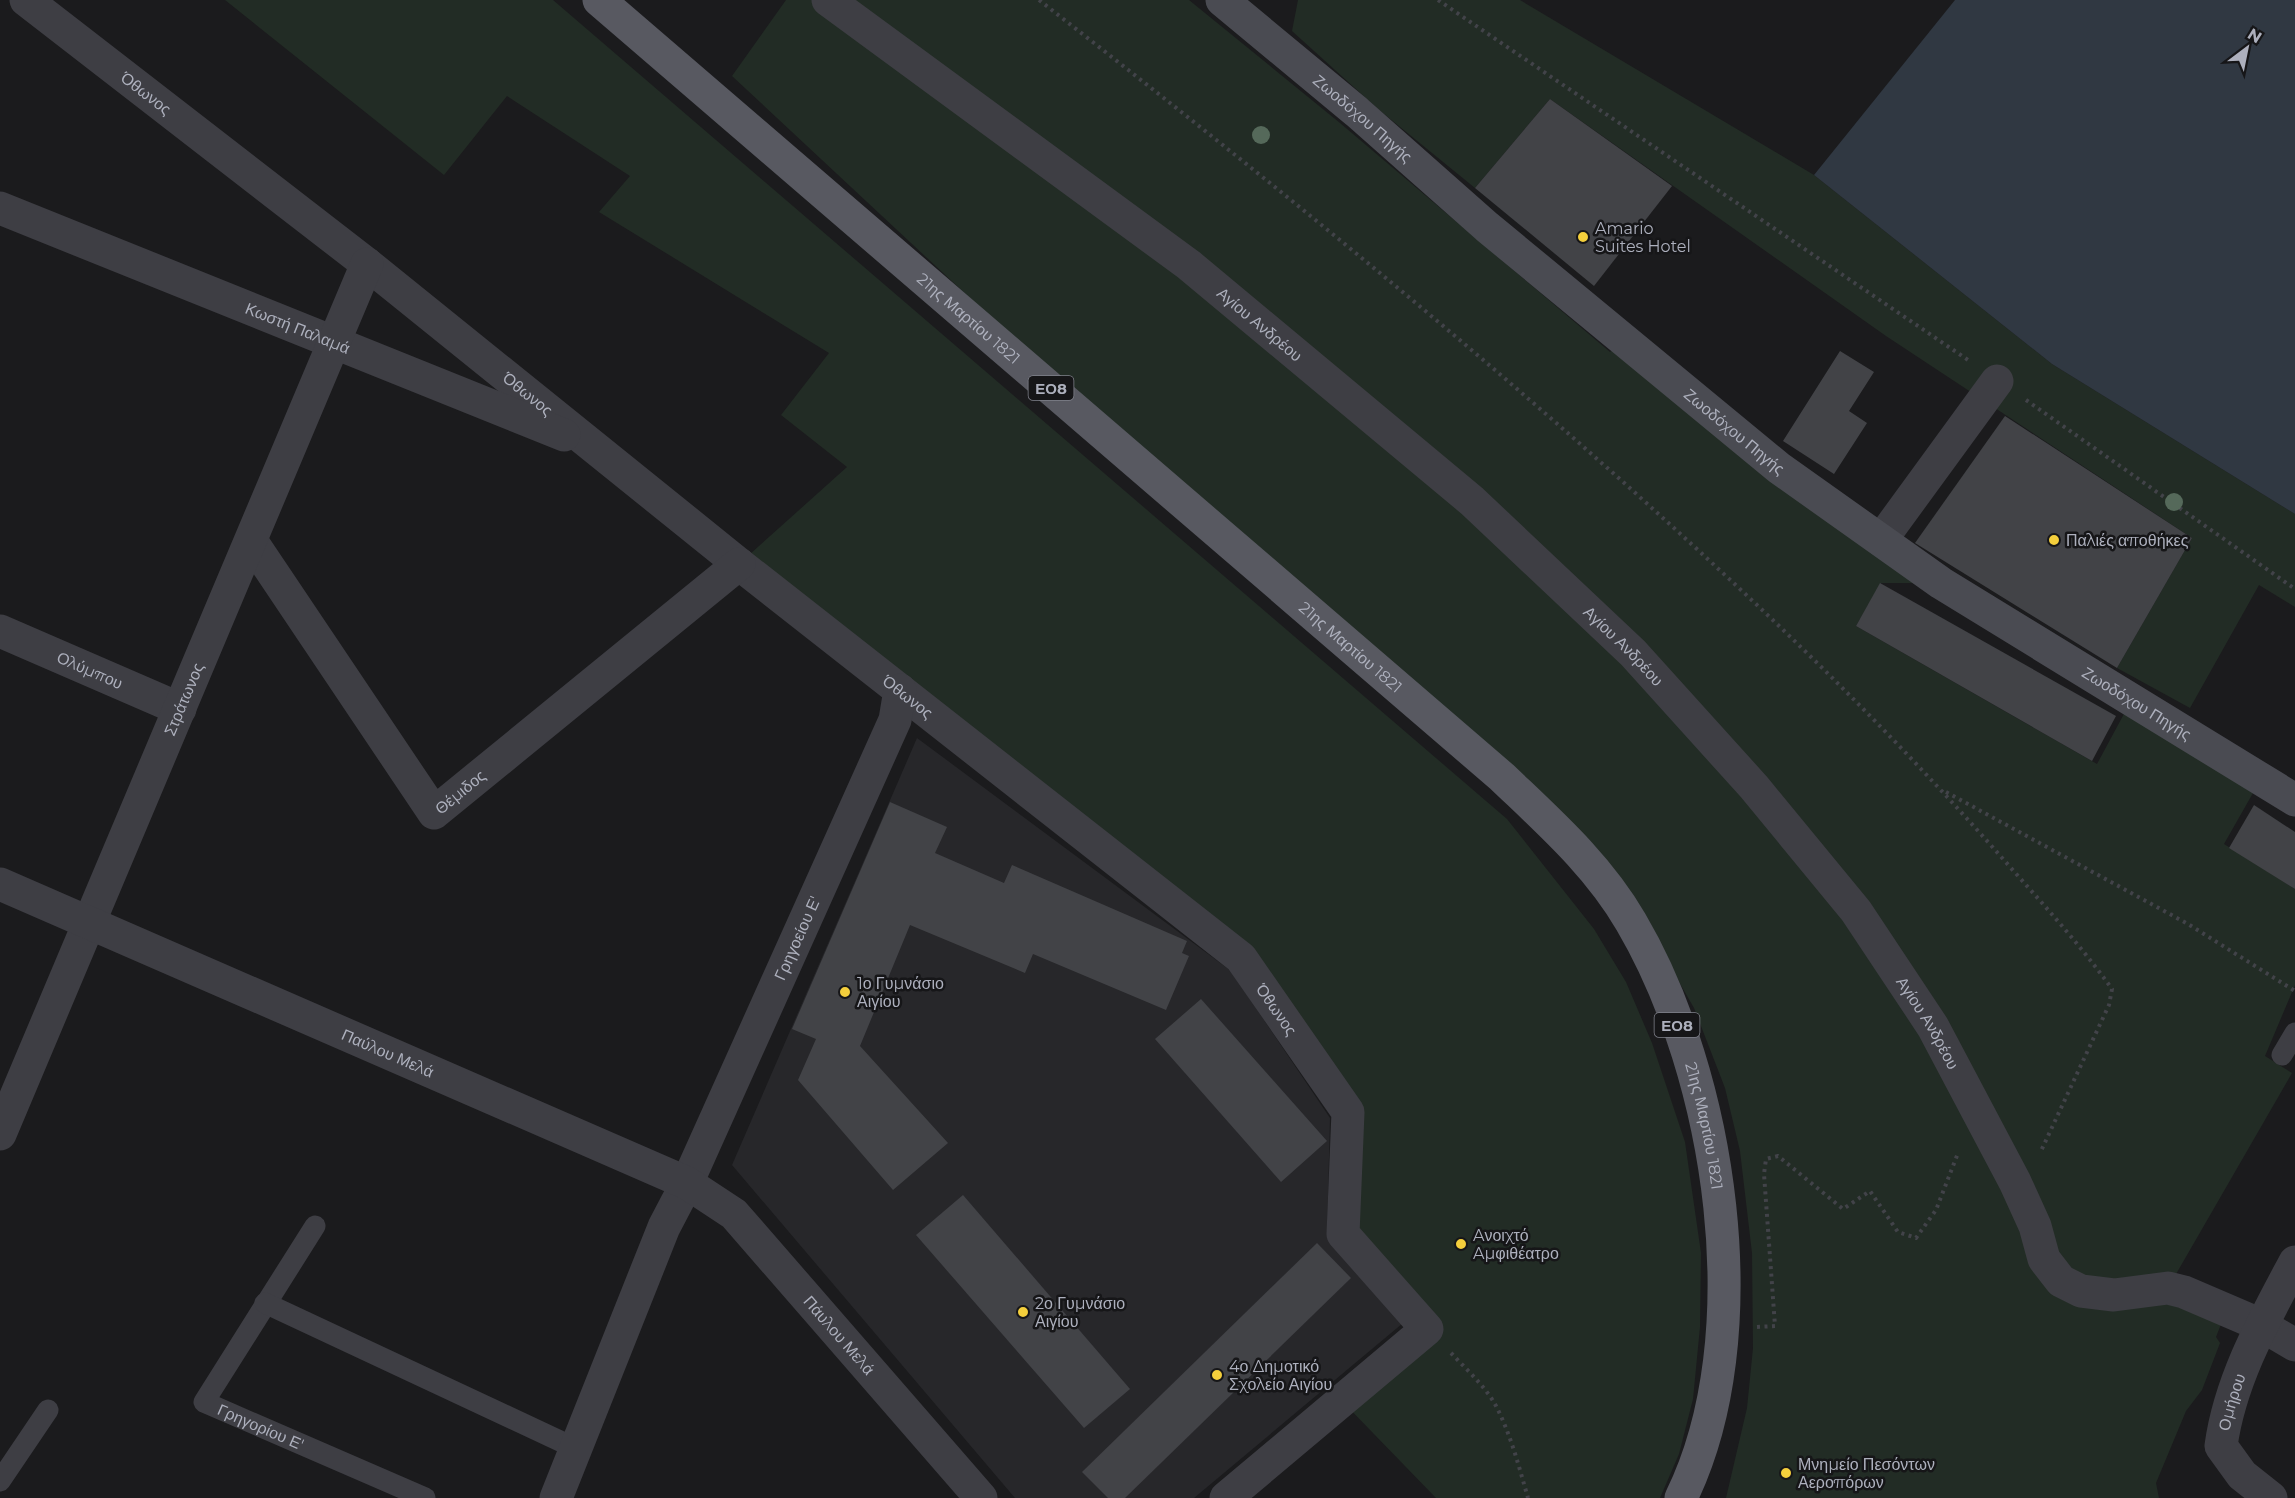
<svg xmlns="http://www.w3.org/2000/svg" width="2295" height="1498" font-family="Montserrat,sans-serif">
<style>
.built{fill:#27272a}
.green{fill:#222c25}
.water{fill:#303842}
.building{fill:#424347}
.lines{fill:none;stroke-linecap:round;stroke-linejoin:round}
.path{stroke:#424349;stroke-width:4;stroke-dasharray:3 4.5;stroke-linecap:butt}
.service{stroke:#3e3e44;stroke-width:21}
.minor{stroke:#3e3e44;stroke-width:33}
.tertiary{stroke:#3e3e44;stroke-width:33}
.secondary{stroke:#4a4b52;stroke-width:33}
.primary{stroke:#585961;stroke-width:33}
.tree{fill:#55695a}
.poi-dot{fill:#f4cf3c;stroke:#161618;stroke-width:2}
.labels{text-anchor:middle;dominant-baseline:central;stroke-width:5;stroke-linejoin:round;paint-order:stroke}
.shield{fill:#161618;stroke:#80828c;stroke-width:1.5}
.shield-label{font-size:15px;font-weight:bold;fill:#adb0bd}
.street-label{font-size:16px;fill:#adb0bd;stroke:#161618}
.poi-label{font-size:16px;fill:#adb0bd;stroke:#161618;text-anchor:start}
</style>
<rect width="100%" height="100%" fill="#1b1b1d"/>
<path class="built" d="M917,738L1231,971L1330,1118L1327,1235L1403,1323L1194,1498H1015L732,1165Z"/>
<g class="green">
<path d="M225,0H553L1507,819L1594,929L1626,982L1652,1043L1685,1142L1701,1253L1700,1327L1693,1399L1679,1454L1660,1498H1436L1341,1400L1427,1329L1343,1234L1348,1112L1241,958L739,564L847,467L781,415L829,353L599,212L630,176L507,96L444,175Z"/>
<path d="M786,0H1189L1340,123L1610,352L1622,340L1941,583H1881L1856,626L2097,764L2125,712L2253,793L2224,844L2295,889V985L2265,1056L2292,1073L2168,1288L2227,1309L2216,1337L2220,1343L2202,1390L2186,1411L2156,1483L2159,1498H1726L1747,1408L1753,1348L1752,1253L1740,1151L1725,1088L1694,1008L1628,893L1404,703L732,76Z"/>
<path d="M1298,0H1520L1814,175L2052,364L2295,514V607L2259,585L2190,708L2117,668L2192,538L1886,336L1550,99L1475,188L1378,109L1292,31Z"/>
</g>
<path class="water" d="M1955,0H2295V514L2052,364L1814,175Z"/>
<g class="building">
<path d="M1550,99L1672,186L1594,286L1475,188Z"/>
<path d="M1840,351L1874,372L1849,411L1867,423L1834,474L1783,441Z"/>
<path d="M2005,416L2192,538L2117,668L1915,543Z"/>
<path d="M1880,583L2116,716L2092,761L1856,626Z"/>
<path d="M890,802L947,827L935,853L1004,883L1012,865L1187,941L1182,953L1189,956L1166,1010L1033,954L1025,973L910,925L860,1046L948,1143L893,1190L798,1080L816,1039L792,1029Z"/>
<path d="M2254,805L2295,832V889L2229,848Z"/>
<path d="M1201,999L1327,1141L1281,1182L1155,1039Z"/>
<path d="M963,1195L1130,1389L1084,1428L916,1235Z"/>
<path d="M1317,1243L1351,1278L1125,1498H1108L1082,1472Z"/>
</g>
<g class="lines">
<g class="path">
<path d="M1039,0C1275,184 1507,372 1726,576C1823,666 1916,760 2003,859C2041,902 2079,943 2112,989L2109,1005L2041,1151"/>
<path d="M1438,0L1968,360"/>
<path d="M2026,400L2295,589"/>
<path d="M1946,792L2188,924L2295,991"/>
<path d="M1757,1327L1775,1326L1764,1174L1766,1159L1778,1156L1843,1209L1870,1191L1898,1232L1916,1238L1936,1210L1958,1153"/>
<path d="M1451,1353C1467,1370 1485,1386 1496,1406C1511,1435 1519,1467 1528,1498"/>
</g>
<g class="service">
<path d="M2282,1055L2295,1033"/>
<path id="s1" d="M315,1226L204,1402L425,1498"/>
<path d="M265,1303L577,1449"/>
<path d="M0,1481L48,1410"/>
</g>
<g class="minor">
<path id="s2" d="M26,0L367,264L739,564L1241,958L1348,1112L1343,1234L1427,1329L1226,1498"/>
<path id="s3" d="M828,0L1189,265L1472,501L1633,653L1754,787L1856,911L1933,1027L2015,1182L2035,1226L2044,1259L2061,1281L2081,1291L2114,1295L2168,1288L2184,1292L2261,1325L2295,1345"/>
<path id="s4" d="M0,208L564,435"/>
<path d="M1881,540L1997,381"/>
<path id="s5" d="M252,542L434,813L739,564"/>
<path id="s6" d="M0,631L180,709"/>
<path id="s7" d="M0,1134L367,264"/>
<path id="s8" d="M556,1498L664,1227L687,1183L895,720L900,690"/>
<path id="s9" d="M2271,1498L2242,1475L2221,1446C2230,1380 2264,1320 2295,1262"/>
</g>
<path class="tertiary" id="s10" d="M0,884L687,1183L734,1214L981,1498"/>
<path class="secondary" id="s11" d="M1222,0L1357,112L1487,227L1779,468L1941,583L2295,800"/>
<path class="primary" id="s12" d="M599,0L1502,777C1549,822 1598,865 1631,922C1721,1075 1761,1335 1681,1498"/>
</g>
<g class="tree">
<circle cx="1261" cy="135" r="9"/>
<circle cx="2174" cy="502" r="9"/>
</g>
<g class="poi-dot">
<circle cx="1583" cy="237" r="6"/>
<circle cx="2054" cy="540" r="6"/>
<circle cx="845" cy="992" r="6"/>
<circle cx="1461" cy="1244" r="6"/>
<circle cx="1023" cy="1312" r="6"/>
<circle cx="1217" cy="1375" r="6"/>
<circle cx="1786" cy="1473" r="6"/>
</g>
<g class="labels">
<g class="shield">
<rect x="1028.5" y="376" width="45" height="24" rx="4.5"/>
<rect x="1654.5" y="1013" width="45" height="24" rx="4.5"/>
</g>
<g class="shield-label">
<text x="1051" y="388">ΕΟ8</text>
<text x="1677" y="1025">ΕΟ8</text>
</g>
<g class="street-label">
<text stroke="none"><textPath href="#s2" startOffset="152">Όθωνος</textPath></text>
<text stroke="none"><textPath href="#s11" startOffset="184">Ζωοδόχου Πηγής</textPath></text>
<text stroke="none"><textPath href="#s12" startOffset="488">21ης Μαρτίου 1821</textPath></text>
<text stroke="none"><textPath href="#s3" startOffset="540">Αγίου Ανδρέου</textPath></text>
<text stroke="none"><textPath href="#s4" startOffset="321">Κωστή Παλαμά</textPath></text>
<text stroke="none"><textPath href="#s2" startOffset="638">Όθωνος</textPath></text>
<text stroke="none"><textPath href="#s11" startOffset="670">Ζωοδόχου Πηγής</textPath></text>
<text stroke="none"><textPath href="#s12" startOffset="992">21ης Μαρτίου 1821</textPath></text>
<text stroke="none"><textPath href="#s3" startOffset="1026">Αγίου Ανδρέου</textPath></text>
<text stroke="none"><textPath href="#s6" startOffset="98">Ολύμπου</textPath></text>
<text stroke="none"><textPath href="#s2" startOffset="1124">Όθωνος</textPath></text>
<text stroke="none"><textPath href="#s7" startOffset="472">Στράτωνος</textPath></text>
<text stroke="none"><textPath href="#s11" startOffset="1156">Ζωοδόχου Πηγής</textPath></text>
<text stroke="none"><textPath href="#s5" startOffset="360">Θέμιδος</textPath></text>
<text stroke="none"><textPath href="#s8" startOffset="610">Γρηγοείου Ε'</textPath></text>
<text stroke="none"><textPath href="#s2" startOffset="1610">Όθωνος</textPath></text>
<text stroke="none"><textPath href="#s3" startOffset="1512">Αγίου Ανδρέου</textPath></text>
<text stroke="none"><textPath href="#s10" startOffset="423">Παύλου Μελά</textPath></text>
<text stroke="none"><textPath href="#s12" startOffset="1604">21ης Μαρτίου 1821</textPath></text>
<text stroke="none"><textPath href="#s10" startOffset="966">Πάυλου Μελά</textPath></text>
<text stroke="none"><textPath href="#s9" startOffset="118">Ομήρου</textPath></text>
<text stroke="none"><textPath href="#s1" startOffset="270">Γρηγορίου Ε'</textPath></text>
</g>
<g class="poi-label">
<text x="1595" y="228">Amario<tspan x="1595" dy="18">Suites Hotel</tspan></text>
<text x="2066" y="540">Παλιές αποθήκες</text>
<text x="857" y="983">1ο Γυμνάσιο<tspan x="857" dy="18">Αιγίου</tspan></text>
<text x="1473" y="1235">Aνοιχτό<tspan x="1473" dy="18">Aμφιθέατρο</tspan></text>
<text x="1035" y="1303">2ο Γυμνάσιο<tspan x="1035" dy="18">Αιγίου</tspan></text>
<text x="1229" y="1366">4ο Δημοτικό<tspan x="1229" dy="18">Σχολείο Αιγίου</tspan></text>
<text x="1798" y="1464">Μνημείο Πεσόντων<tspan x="1798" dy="18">Αεροπόρων</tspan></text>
</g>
</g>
<g transform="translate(2247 48) rotate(32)" stroke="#161618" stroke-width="4.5" paint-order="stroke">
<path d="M0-4.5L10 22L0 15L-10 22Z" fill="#adb0bd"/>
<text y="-9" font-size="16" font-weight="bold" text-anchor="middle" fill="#adb0bd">N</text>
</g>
</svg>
